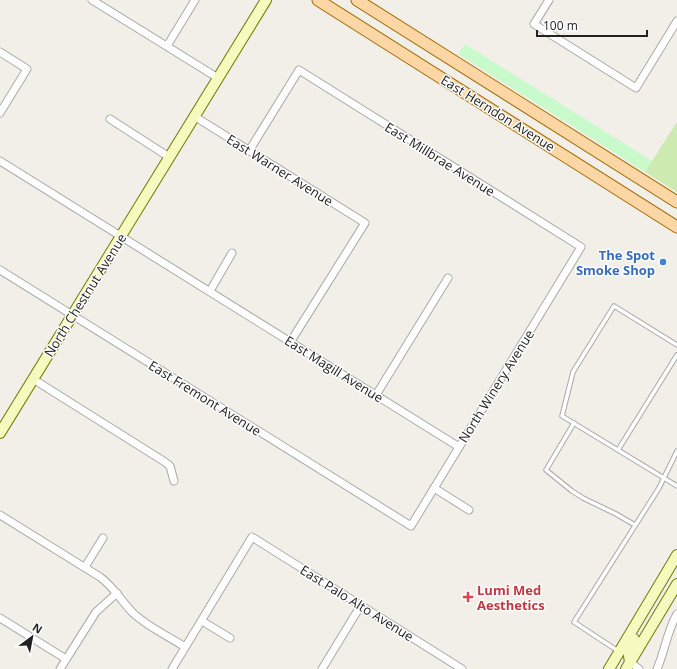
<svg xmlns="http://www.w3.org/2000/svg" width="677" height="669" font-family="'Open Sans',sans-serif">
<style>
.grass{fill:#cdebb0}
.park{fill:#c8facc}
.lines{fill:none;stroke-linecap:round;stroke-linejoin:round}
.lane-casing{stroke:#a9a9a9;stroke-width:5.5}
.street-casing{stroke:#a9a9a9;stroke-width:9}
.secondary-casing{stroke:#707d05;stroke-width:12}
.primary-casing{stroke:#a06b00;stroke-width:13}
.lane{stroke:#fff;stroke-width:3.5}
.street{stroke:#fff;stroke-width:7}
.secondary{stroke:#f7fabf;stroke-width:10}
.primary{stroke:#fcd6a4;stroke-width:11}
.shop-dot{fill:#3f7fe0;stroke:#fff;stroke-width:1.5}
.health-dot{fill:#e0444e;stroke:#fff;stroke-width:1.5}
.labels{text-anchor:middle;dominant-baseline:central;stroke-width:3;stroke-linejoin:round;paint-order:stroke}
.street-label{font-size:13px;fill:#222;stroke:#fff}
.shop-label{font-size:13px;font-weight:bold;fill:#366cbe;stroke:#fff;text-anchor:end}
.health-label{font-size:13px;font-weight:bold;fill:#be3a42;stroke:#fff;text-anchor:start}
</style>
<rect width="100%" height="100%" fill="#f2efe9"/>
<path class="grass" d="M677,122V192L645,172Z"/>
<path class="park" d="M465,44L652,161L645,172L458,54Z"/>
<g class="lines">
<g class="lane-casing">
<g id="lane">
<path d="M677,345L614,306L573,372L562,416L677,486"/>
<path d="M574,423L546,470L572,491L583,498L616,514L635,525"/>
<path d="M618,450L677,355"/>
<path d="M618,651L574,622L659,488L677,451"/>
</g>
</g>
<g class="street-casing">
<g id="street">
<path d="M92,0L218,78"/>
<path d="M549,0L534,24L636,88L677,21"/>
<path d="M167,46L195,0"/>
<path d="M0,52L27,69L0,113"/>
<path d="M194,116L365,223L291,341"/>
<path d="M110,119L169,157"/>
<path d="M0,161L459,447"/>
<path d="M0,270L411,526L581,247L299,70L249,151"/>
<path d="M210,291L232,253"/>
<path d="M33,379L165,462L170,466L174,481"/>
<path d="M376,395L448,278"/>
<path d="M434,488L469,510"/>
<path d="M0,515L100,577C114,587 121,601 133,613C148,627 168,636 185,647"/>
<path d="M85,567L103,538"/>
<path d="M0,618L66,659"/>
<path d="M202,621L230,638"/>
<path d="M630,662L639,669"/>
<path d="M60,669L96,612L117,593"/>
<path d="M172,669L252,537L462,669"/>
<path d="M322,669L361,605"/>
<path d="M657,669C665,651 667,631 677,614"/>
</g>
</g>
<g class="secondary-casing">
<g id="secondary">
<path d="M0,433L266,0"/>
<path d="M630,662L628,650L634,639"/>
<path d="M609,669L677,555"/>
<path d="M626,669L677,584"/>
</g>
</g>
<g class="primary-casing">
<g id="primary">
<path d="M318,0L677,227"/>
<path d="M357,0L677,202"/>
</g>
</g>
<use href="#lane" class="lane"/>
<use href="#street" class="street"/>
<use href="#secondary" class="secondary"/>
<use href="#primary" class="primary"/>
</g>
<circle class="shop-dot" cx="663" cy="262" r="4"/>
<path class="health-dot" d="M466 591h4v4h4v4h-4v4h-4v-4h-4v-4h4z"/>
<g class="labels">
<g class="street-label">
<text transform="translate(498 113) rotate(32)">East Herndon Avenue</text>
<text transform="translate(440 159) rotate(32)">East Millbrae Avenue</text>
<text transform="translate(280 170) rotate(32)">East Warner Avenue</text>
<text transform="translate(85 295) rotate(-58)">North Chestnut Avenue</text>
<text transform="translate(334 369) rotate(32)">East Magill Avenue</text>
<text transform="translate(496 386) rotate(-58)">North Winery Avenue</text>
<text transform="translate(205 398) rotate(32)">East Fremont Avenue</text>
<text transform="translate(357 603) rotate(32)">East Palo Alto Avenue</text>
</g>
<g class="shop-label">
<text x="655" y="255">The Spot<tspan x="655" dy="15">Smoke Shop</tspan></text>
</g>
<g class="health-label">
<text x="477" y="590">Lumi Med<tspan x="477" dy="15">Aesthetics</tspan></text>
</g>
</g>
<g transform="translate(32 637) rotate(32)" stroke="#ffffff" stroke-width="3" paint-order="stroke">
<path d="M0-3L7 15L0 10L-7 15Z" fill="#222222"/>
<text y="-6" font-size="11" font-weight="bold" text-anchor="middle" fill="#222222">N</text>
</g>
<path d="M537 30v6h110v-6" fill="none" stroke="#222222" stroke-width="2"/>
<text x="543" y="30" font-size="12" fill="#222222" stroke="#ffffff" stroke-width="3" paint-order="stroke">100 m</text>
</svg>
